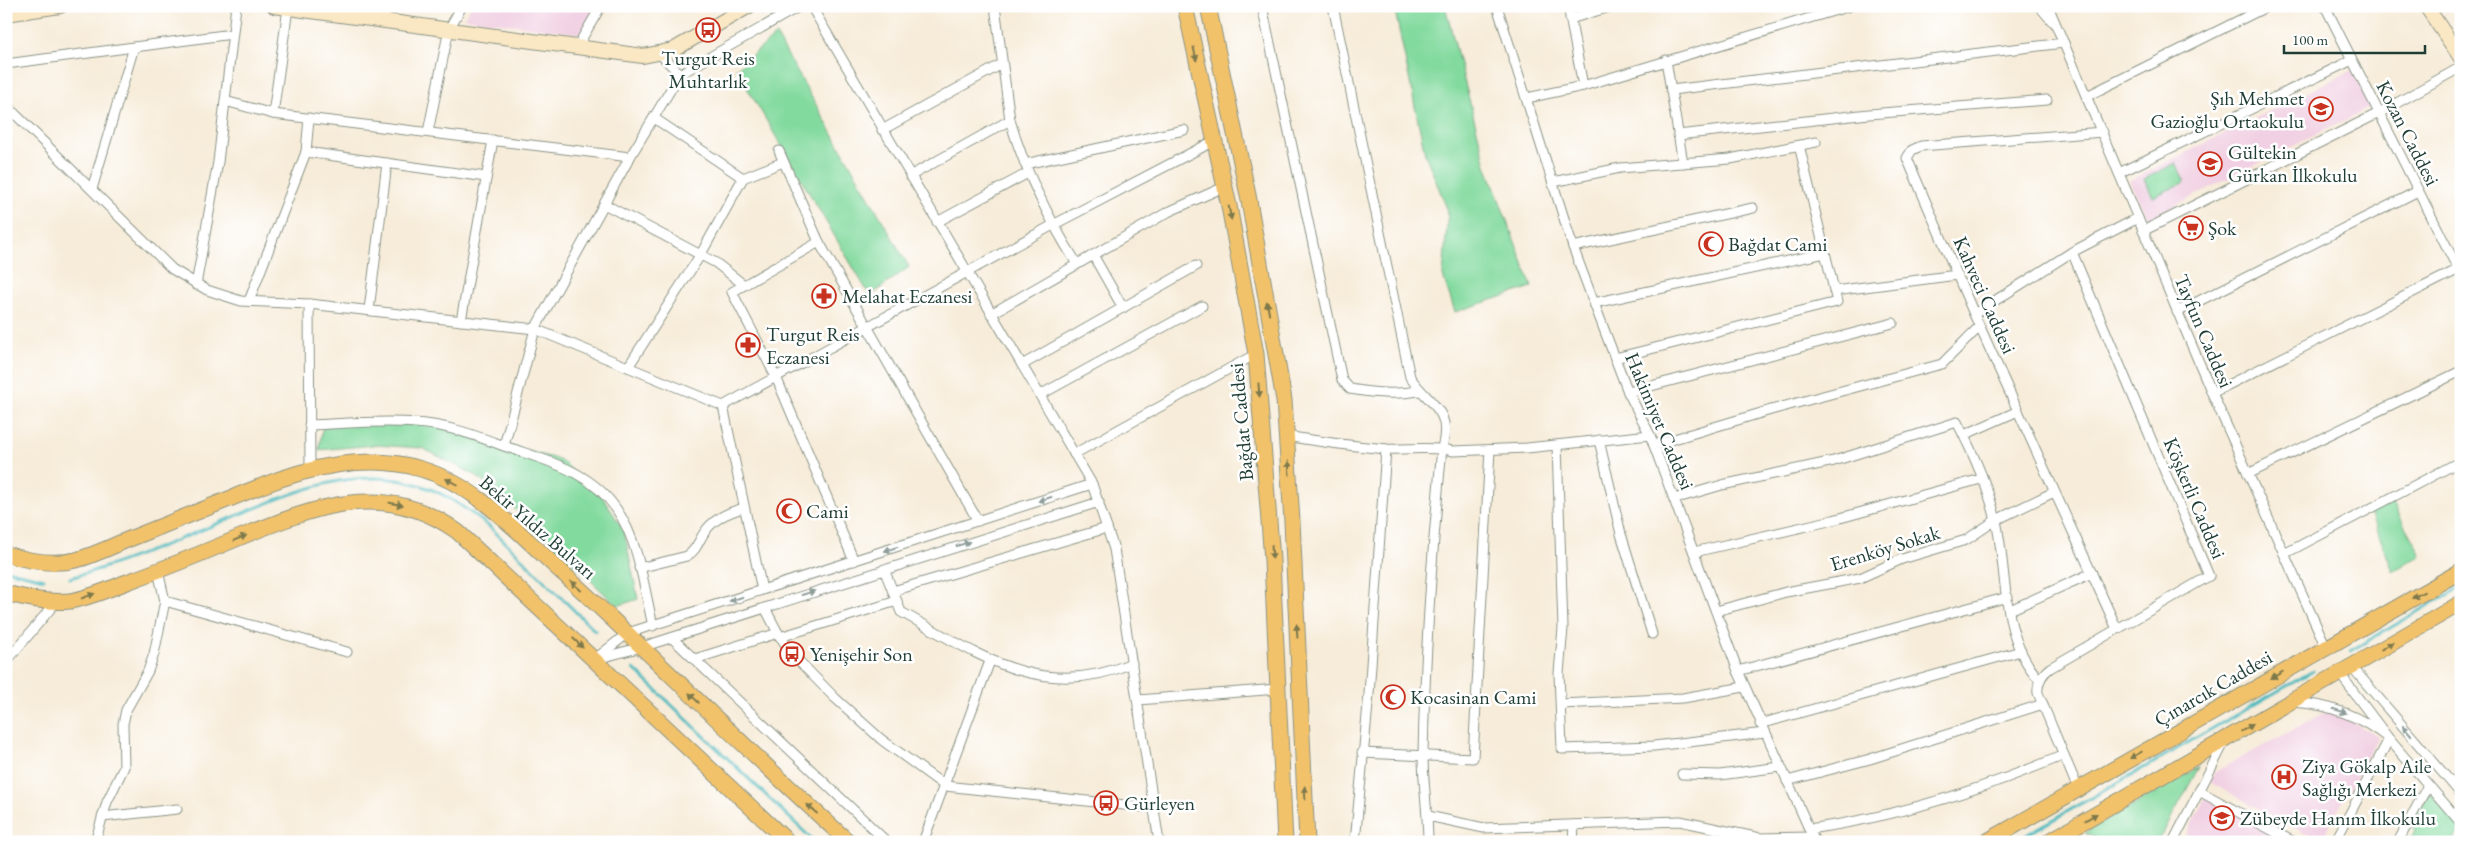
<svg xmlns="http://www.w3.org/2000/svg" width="2467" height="848" font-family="'EB Garamond',serif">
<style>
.built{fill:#f1d0e3}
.green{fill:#83da9f;stroke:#518c6a}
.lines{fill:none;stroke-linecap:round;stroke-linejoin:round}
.stream{stroke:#4bbac0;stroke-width:3}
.street-casing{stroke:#8b9486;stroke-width:11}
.secondary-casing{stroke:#8b9486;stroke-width:16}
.primary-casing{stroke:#8b9486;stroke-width:17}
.street{stroke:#fff;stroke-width:9}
.secondary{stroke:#fae7c3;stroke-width:14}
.primary{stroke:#f2c26a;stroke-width:15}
.oneway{fill:#7e794c}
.oneway2{fill:#8f9e9a}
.labels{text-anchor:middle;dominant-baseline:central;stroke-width:5;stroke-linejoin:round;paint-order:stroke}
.poi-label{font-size:20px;fill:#1f3d34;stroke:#fff;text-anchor:start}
.street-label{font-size:20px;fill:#1f3d34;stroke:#fff}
</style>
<rect width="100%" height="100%" fill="#fff"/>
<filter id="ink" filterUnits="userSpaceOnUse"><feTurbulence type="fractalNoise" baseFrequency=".02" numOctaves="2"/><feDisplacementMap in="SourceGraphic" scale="10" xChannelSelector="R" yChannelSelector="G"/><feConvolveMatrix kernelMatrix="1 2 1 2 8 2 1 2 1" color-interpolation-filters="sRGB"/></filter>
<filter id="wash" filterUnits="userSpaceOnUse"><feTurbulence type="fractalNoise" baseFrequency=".0096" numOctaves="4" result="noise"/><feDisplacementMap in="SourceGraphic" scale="20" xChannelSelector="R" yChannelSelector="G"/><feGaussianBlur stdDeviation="1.12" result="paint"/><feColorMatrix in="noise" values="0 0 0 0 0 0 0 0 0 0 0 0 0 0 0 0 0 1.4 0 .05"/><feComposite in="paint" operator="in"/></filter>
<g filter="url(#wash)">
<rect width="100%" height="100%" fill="#f7ecd9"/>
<g class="built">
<path d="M471,6H596L581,34L464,18Z"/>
<path d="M2352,70L2371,107L2148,219L2129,181Z"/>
<path d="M2330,710L2378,736L2321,842L2209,782L2215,772Z"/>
<path d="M2207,795L2291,842H2182Z"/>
</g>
<g class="green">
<path d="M1394,6H1445L1486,165L1532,287L1455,312L1443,276L1448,211L1425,154Z"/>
<path d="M776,35L909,267L870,296L736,69Z"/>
<path d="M2176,163L2185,182L2153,197L2144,179Z"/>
<path d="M341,422L433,424L560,460L602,496L624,531L638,599L617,606L530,522L475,475L422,448L374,445L319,450L322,429Z"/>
<path d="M2391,501L2421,555L2393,571L2370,512Z"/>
<path d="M2199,767L2158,842H2102L2085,833Z"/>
<path d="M2430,793L2461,827L2453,842H2410L2416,830L2411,824Z"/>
</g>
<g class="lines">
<g class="stream">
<path d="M6,570L44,579"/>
<path d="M70,578C124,563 175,541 226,520C286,496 346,466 412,483C442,490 467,509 491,528L595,631"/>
<path d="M2350,651L2461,587"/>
<path d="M634,669L815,842"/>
<path d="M2014,842L2313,671"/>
</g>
</g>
</g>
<g filter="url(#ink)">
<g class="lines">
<g class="street-casing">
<g id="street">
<path d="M811,6L1092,484L1114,549L1159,842"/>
<path d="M995,6L1010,120C1025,172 1048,218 1077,264"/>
<path d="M1262,6L1342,380L1350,389C1374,393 1395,395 1419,391"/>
<path d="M1333,6L1410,377C1429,405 1453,409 1442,448C1432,550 1425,652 1423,755C1423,784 1428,813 1428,842"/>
<path d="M1497,6L1573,247L1594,303L1628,392L1650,435L1738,671L1815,842"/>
<path d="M1568,6L1583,86"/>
<path d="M2039,6L2052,21"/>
<path d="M2048,6L2212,393L2326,647"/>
<path d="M2325,6L2461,275"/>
<path d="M1570,19L1613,6"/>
<path d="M577,47L601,6"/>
<path d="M660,54L680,74L800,6"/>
<path d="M1666,60L1683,163"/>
<path d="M6,64L232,34"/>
<path d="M1671,90L2064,43"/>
<path d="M2087,96L2268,6"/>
<path d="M1527,98L1583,86L1850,6"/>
<path d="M225,101L273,114L630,157"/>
<path d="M6,105L172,269L207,290L241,301L309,304L535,329L723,406"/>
<path d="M273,114L288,8"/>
<path d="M654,118L743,178L783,162"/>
<path d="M882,130L1002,64"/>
<path d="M428,132L449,29L462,6"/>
<path d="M2103,132L1921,146L1912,150L1907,158L1974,314L2117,629"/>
<path d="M1678,135L1869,114L2047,100"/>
<path d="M779,151L819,242L978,521"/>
<path d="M306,152L486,177"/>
<path d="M1025,164L1184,130"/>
<path d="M2119,173L2352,60"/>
<path d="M910,176L1010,120"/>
<path d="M1553,182L1620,168L1730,159L1816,142"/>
<path d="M92,189L134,47"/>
<path d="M604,204L716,263L744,285"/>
<path d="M937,222L1028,173"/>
<path d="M2143,231L2379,113L2461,67"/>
<path d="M819,242L732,292L776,377L854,561"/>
<path d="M1573,247L1753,208"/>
<path d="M2072,252L2209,576L2050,668C2042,674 2037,683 2038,693L2078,789"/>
<path d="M1093,255L1123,308"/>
<path d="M196,285L218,162L236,6"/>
<path d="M1834,291L1957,275"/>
<path d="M249,301L306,152L309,118"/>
<path d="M1594,303L1825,253"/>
<path d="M309,304L310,470"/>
<path d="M369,310L387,163"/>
<path d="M2177,312L2418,191"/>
<path d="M991,314L1168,212L1224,187"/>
<path d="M1974,314L2072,252L2138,218"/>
<path d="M461,321L493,140"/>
<path d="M1615,358L1837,302L1799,145"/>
<path d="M1022,365L1196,266"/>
<path d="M628,367L701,254L743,178"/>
<path d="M1628,392L1893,323"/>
<path d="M2212,393L2461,268"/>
<path d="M1040,395L1202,306"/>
<path d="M723,406L1053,225L1214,141"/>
<path d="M723,406L762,590"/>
<path d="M309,425C344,424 380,420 415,423C449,425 476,436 507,447C548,461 591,471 617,510C639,542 644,588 653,626"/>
<path d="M1964,435L2018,411"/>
<path d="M1286,436C1320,442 1353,446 1387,449C1408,450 1434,446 1453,451L1527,448L1650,435"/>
<path d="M1599,440L1621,534L1652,634"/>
<path d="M1557,445L1563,628L1559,673L1562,749L1654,746L1765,733"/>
<path d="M1654,445L1771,410L1942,364L1979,327"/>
<path d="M504,446L535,329L630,157L680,74"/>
<path d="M1074,454L1256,354"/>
<path d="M2248,474L2461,371"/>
<path d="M1674,499L1722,485L1834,461L1957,422C1972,451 1989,489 1996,521C2008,573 2000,639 2040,680"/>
<path d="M1694,552L1833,520L1981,479"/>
<path d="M2284,554L2461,461"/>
<path d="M639,568L687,556C696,551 698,542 704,533C713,519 728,512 744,508"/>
<path d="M884,569L901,612C978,654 1042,702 1132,663"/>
<path d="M893,591L1107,528"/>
<path d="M165,601L347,652"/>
<path d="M765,608L778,633L792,654L835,698L882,740L945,786L1153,808"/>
<path d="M2010,610L2092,573"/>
<path d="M1716,611L1786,592L1860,578L1902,559L1966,540L1996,520L2054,492"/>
<path d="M780,637L897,601"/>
<path d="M672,638L887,842"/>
<path d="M600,658L642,647L1099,502"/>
<path d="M595,659L628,633L1092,484"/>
<path d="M695,659L778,633"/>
<path d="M6,662L56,602"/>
<path d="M2352,667L2461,794"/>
<path d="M1738,671L2008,597"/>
<path d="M2340,674L2389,739L2461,823"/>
<path d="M1138,700L1278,689"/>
<path d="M2292,702C2329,704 2361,716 2389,739L2335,842"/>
<path d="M1561,704L1683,698L1744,687"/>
<path d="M1760,724L2021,651"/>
<path d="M1362,753L1473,758L1490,450"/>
<path d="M1682,774L1720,775L1780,767"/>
<path d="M1787,781L1870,759L2043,704"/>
<path d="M2199,791L2294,842"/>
<path d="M1428,816L1484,828L1680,821L1760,838L1812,837"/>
<path d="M102,817L177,809"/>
<path d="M1809,829C1898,817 1981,790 2064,755"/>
<path d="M2064,833L2081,842"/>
<path d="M95,842L107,802L124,767L123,724L126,710L148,671L154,654L165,601L158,571"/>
<path d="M923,842L990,661"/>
<path d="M1355,842L1369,694L1386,449"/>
<path d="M1573,842L1574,825"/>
<path d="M2173,842L2225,741"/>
<path d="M2398,842L2428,785"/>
</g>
</g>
<g class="secondary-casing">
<g id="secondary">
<path d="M274,6L643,56L673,50L749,6"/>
<path d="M2426,6L2461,58"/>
<path d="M6,14L60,6"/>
</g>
</g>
<g class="primary-casing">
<g id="primary">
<path d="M1185,6L1229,206L1256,354L1272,560L1285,842"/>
<path d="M1208,6L1248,195L1284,400L1292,521L1307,842"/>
<path d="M6,554C28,561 54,565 76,560C95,555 114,545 132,538C175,521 217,504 259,487C308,467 369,453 421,469C479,486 522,537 566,576C661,663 752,756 849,842"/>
<path d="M6,593C27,599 48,603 70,601C89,598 109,589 127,582C166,568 205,552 243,536C317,506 386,479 458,532L788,842"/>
<path d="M1986,842L2461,571"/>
<path d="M2048,842L2461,603"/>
</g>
</g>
<use href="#street" class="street"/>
<use href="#secondary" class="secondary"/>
<use href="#primary" class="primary"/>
</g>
<defs><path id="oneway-solid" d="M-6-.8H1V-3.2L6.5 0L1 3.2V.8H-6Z" transform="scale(1.25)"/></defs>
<g class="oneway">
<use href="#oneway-solid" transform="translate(1195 54) rotate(78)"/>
<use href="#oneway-solid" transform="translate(1230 213) rotate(79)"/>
<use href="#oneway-solid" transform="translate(1268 308) rotate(-100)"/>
<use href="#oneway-solid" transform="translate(1259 390) rotate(85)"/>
<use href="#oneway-solid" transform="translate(1289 468) rotate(-94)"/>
<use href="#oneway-solid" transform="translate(452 482) rotate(-153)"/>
<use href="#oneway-solid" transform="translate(396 504) rotate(11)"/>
<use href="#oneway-solid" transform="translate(240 538) rotate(-22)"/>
<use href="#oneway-solid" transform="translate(1272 552) rotate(86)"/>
<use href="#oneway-solid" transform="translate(576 586) rotate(-138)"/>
<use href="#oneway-solid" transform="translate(2418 595) rotate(151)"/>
<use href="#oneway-solid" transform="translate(88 596) rotate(-20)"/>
<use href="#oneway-solid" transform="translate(1297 631) rotate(-93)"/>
<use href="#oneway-solid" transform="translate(578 643) rotate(44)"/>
<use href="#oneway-solid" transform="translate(2387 646) rotate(-31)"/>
<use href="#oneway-solid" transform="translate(2277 675) rotate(150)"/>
<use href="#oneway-solid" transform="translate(694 698) rotate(-136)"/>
<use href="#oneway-solid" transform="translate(2247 728) rotate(-30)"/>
<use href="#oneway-solid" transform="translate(2136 755) rotate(150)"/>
<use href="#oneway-solid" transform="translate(1305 793) rotate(-93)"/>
<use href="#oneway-solid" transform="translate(812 809) rotate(-138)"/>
<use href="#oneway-solid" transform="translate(2091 817) rotate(-30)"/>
</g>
<g class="oneway2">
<use href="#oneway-solid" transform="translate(1045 499) rotate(162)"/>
<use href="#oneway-solid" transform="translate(963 544) rotate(-17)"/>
<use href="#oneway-solid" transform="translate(891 549) rotate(162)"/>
<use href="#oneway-solid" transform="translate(808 593) rotate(-18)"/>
<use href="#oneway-solid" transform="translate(736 599) rotate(162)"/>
<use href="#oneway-solid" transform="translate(2340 711) rotate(18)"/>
<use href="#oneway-solid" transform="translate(2407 731) rotate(-130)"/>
</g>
</g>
<defs>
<g id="bus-ring" transform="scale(1.25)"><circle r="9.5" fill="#fff" stroke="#c8321e" stroke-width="1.5"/><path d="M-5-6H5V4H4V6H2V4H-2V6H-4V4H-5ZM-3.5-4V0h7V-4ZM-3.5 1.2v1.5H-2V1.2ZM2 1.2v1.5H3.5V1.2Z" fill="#c8321e"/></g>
<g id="school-ring" transform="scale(1.25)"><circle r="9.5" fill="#fff" stroke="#c8321e" stroke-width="1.5"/><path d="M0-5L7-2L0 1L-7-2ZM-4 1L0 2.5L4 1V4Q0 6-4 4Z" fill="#c8321e"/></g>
<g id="supermarket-ring" transform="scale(1.25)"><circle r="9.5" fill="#fff" stroke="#c8321e" stroke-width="1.5"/><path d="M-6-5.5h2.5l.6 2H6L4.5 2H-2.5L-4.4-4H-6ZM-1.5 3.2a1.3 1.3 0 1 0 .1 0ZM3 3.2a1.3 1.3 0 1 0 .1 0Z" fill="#c8321e"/></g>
<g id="mosque-ring" transform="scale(1.25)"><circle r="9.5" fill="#fff" stroke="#c8321e" stroke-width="1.5"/><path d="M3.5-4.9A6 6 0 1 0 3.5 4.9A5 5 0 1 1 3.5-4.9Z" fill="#c8321e"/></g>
<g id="pharmacy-ring" transform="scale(1.25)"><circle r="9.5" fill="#fff" stroke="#c8321e" stroke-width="1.5"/><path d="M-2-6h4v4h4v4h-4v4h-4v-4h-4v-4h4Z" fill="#c8321e"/></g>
<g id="hospital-ring" transform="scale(1.25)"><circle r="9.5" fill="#fff" stroke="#c8321e" stroke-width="1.5"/><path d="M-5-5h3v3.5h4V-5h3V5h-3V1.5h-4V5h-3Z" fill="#c8321e"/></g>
</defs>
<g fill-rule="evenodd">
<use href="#bus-ring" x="708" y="30"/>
<use href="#school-ring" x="2321" y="109"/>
<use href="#school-ring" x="2210" y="164"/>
<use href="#supermarket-ring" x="2191" y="228"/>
<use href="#mosque-ring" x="1711" y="244"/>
<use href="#pharmacy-ring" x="824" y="296"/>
<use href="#pharmacy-ring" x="748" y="345"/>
<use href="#mosque-ring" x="789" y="511"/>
<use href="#bus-ring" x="792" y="654"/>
<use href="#mosque-ring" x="1393" y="697"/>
<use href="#hospital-ring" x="2284" y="777"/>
<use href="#bus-ring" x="1106" y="803"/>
<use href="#school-ring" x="2222" y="818"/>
</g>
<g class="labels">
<g class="poi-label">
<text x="708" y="58" text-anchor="middle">Turgut Reis<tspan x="708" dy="23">Muhtarlık</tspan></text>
<text x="2304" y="98" text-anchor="end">Şıh Mehmet<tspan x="2304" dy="23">Gazioğlu Ortaokulu</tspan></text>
<text x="2228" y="152">Gültekin<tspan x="2228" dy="23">Gürkan İlkokulu</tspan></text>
<text x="2208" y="228">Şok</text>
<text x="1728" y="244">Bağdat Cami</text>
<text x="842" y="296">Melahat Eczanesi</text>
<text x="766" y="334">Turgut Reis<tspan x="766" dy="23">Eczanesi</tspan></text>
<text x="806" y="511">Cami</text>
<text x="810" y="654">Yenişehir Son</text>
<text x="1410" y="697">Kocasinan Cami</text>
<text x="2302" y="766">Ziya Gökalp Aile<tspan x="2302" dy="23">Sağlığı Merkezi</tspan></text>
<text x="1124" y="803">Gürleyen</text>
<text x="2240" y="818">Zübeyde Hanım İlkokulu</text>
</g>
<g class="street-label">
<text transform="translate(2408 133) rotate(63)">Kozan Caddesi</text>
<text transform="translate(1985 295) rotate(66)">Kahveci Caddesi</text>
<text transform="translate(2204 331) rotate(67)">Tayfun Caddesi</text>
<text transform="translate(1660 421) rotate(67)">Hakimiyet Caddesi</text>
<text transform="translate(1241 422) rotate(-95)">Bağdat Caddesi</text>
<text transform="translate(2195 498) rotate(67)">Köşkerli Caddesi</text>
<text transform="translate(538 527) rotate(41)">Bekir Yıldız Bulvarı</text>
<text transform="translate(1885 548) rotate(-17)">Erenköy Sokak</text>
<text transform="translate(2213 688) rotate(-30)">Çınarcık Caddesi</text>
</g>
</g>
<rect width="2467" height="848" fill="none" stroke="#fff" stroke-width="25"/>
<path d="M2284 45v8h141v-8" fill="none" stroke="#1f3d34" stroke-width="2.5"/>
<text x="2292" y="45" font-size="15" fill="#1f3d34" stroke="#ffffff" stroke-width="4" paint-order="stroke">100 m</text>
</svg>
